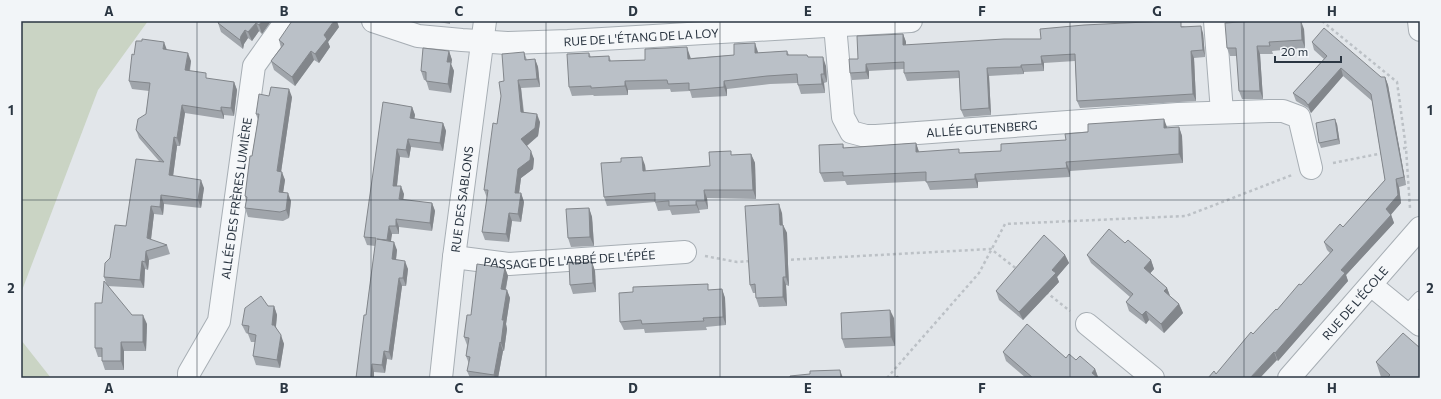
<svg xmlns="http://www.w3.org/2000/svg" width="1441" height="399" font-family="Commissioner,sans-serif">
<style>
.green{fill:#cad4c4}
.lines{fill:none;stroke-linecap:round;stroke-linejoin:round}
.service-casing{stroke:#a7aeb4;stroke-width:15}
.minor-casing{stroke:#a7aeb4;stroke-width:24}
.path{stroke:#bcc1c6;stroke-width:2.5;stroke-dasharray:3 3;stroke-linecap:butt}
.service{stroke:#f5f7f9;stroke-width:13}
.minor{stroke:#f5f7f9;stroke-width:22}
.wall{fill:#a0a5ab}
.shaded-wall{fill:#82868b}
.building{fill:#bac0c7;stroke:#82868b}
.grid{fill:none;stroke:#2b3642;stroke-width:1;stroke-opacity:0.55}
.labels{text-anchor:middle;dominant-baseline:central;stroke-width:3.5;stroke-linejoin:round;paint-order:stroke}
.street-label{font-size:12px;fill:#2b3642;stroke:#f2f5f8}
.neatline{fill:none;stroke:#2b3642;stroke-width:1.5}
.grid-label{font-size:13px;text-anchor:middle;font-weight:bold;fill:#2b3642}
</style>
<rect width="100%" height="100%" fill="#e2e6ea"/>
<g class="green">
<path d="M21,21H148L98,90L21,293Z"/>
<path d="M21,340L51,378H21Z"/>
</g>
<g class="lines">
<g class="service-casing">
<path id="service" d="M1406,313L1420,298"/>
</g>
<g class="minor-casing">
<g id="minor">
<path id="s1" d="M373,21L418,36L462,40L507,43L568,41L911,21"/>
<path d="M1215,21L1222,112"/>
<path d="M1419,21L1420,30"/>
<path id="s2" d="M835,25L843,117L851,132L866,136H876L1178,114L1269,111H1283L1299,117L1311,168"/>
<path id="s3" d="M454,257L509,264L685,252"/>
<path d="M1371,285L1420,325"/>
<path d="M1087,324L1153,378"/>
<path id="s4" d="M189,378V373L219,321L254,66L286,21"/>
<path id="s5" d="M441,378L454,257L485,21"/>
<path id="s6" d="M1289,378L1420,228"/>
</g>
</g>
<g class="path">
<path d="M1322,21L1397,82L1406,148"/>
<path d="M21,26L24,21"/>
<path d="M1397,149L1406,148L1410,208"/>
<path d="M1333,163L1383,153"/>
<path d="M705,256L737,262L752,261"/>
<path d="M785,260L991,249L1018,270"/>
<path d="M1046,292L1070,311"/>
<path d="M887,378L979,273L1005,224L1186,216L1292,175"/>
</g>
<use href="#service" class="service"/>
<use href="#minor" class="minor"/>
</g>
<g class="wall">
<path d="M219,21H271L262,34L259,31L252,41L248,38L244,44L243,49L221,32L218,23Z"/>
<path d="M433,21H450V24Z"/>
<path d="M1183,26L1203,33L1205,57L1194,58L1196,101L1080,108L1077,101L1075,61L1044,63V71L1024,72V74L989,76L991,115L964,117L961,110L959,78L907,81L904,73V69L869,71V79L852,80L850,73L858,59L903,34L906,42V45L1041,39Z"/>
<path d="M339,27L328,42L330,47L319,63L314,60L295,86L274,70L271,61L281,48L279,40Z"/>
<path d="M1304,29L1305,48L1272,51L1273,54H1260L1263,99H1242L1239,91L1237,56H1230L1227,48Z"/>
<path d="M1312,42L1381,77H1385L1388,85L1406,185L1399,187L1401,203L1391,214L1394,223L1346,275L1348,281L1278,361L1277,360L1216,374L1253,334L1301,285L1330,253L1327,250L1324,242L1343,227L1385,180L1372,101L1343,76L1311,113L1308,108L1296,101L1293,93L1324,59L1314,50Z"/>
<path d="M167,50L191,61L190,71L208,79L234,82L237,90L234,116L224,115V119L185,113L180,146H177L173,176L204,188L201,208L164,204L163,215L154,214L151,240L167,245L170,254L149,260L148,270L145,269L144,288L107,286L104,277L110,258L159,161L139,138L136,130L146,114L149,91L132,89L129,81L134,55Z"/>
<path d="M449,51L452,60L451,64L454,71L451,93L429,90L426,80H424L421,71Z"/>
<path d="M787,51L789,55L808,57L826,66L827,82L824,83L825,93L801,94L798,85V83L770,84L727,89V96L692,98L690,91L671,92L670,89L628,90V95L594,96L593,95L572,96L569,87L589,53L591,57L609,56L611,61L645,60L690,56L691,58L734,55L758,52V53Z"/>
<path d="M524,52L527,60L535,59L538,67L540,87L521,88L524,112L540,122L538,136L527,146L534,159L533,169L521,178L519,193H521L524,202L521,222L512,221L509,242L485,240L482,232L487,198L484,190L497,124L504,81Z"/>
<path d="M269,96L292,97L281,172L285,180L283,192L291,201L289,218L283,221L248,217L245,208L246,201L245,196L258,120L256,114Z"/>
<path d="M412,107L415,115L414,119L443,123L446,131L443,151L411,147L409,158L400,157L397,186L404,194L403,200L432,203L435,211L432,231L399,227V234H392L390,242L397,250L396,260L408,269L406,286H402L392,360L387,359L385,373L374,372V378H356L366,315L375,246L367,245L364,237Z"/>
<path d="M1337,124L1340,144L1321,148L1319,143Z"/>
<path d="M1179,127L1182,136L1183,163L1070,171V177L978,182V188L930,190L926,181L847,185L845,181L824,182L820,173L843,144L844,148L916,143L919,152L960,153L1001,151L1066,140L1167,128Z"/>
<path d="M751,154L755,163L756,199L707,198L708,209L699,210L700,213L672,215L670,210L658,211L655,202L607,206L604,197L645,165L646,171L710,166L733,155Z"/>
<path d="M589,208L592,217L594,246L571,247L568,238Z"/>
<path d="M782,213L783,225L787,233L788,264L789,286L786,285L787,306L759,307L756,298V293H753L750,285Z"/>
<path d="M1125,243L1151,260L1154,269L1150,273L1167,288L1170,296L1179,304L1183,313L1164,333L1149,320L1146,324L1129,311L1126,302L1130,297L1091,263L1087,255Z"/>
<path d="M1065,255L1069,263L1057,277L1059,282L1023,320L999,300L996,291Z"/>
<path d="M592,262L595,271L596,292L573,294L570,285Z"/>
<path d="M505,268L508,276L506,289L510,298L506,324L507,329L504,351H503L498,378H470L467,371L469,364L466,356L467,345L464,337L471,315Z"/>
<path d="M722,289L725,298L726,325L706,327L707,330L645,333L644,329L624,330L620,322L710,290Z"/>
<path d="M274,306L277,315L276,327L284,344L280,368L256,365L253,356L255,342H251L248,334L246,333L242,325Z"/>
<path d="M132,315L147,324L146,351H124V370H105L102,361V357H98L95,348Z"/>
<path d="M894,318L895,346L845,348L842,339Z"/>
<path d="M1003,352L1066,358L1076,360L1095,369L1098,377V378H1026L1006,361Z"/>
<path d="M1376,362L1420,378H1383L1381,377Z"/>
</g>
<g class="shaded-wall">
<path d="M262,21H271L262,34L259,25Z"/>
<path d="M334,21H337L339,27L328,42L330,47L319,63L315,54L324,35Z"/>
<path d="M1301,21L1304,29L1305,48L1302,40Z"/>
<path d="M256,23L259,31L252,41L248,32Z"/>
<path d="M1201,26L1203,33L1205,57L1203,50Z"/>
<path d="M245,30L248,38L244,44L243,49L240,40L241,36Z"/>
<path d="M903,34L906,42V52L903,45Z"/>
<path d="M164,42L167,50L163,49Z"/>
<path d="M755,43L758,52V61L755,53Z"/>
<path d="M1257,46L1260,54L1263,99L1260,91Z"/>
<path d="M687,47L690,56L691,67L688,59Z"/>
<path d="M311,51L314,60L295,86L292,77Z"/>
<path d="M449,51L452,60L451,64L454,71L451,93L448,84L447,62Z"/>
<path d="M1191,51L1194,58L1196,101L1193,94Z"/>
<path d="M188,53L191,61L188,79L185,70Z"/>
<path d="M1041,56L1044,63V71L1042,64Z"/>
<path d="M823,57L826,66L827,82L824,74Z"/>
<path d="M535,59L538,67L540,87L537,79Z"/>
<path d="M866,64L869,71V79L866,72Z"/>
<path d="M1021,65L1024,72V74L1021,67Z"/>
<path d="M987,68L989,76L991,115L989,108Z"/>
<path d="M1341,68L1343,76L1311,113L1308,105Z"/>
<path d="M821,74L824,83L825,93L822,84Z"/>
<path d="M1385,77L1388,85L1406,185L1404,177Z"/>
<path d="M518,80L521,88L524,120L521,112Z"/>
<path d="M625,81L628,90V95L625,86Z"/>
<path d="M724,81L727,89V96L724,87Z"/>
<path d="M234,82L237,90L234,116L231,108Z"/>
<path d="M289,89L292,97L280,179L277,171Z"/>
<path d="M182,105L185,113L180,146L177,138Z"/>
<path d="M221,107L224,115V119L221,111Z"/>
<path d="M412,107L415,115L413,126L410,118Z"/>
<path d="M537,114L540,122L538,136L524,148L521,139Z"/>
<path d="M1164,119L1167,127V137L1164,128Z"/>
<path d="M1335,119L1337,124L1340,144L1338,139Z"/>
<path d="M443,123L446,131L443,151L440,143Z"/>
<path d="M1179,127L1182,136L1183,163L1179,154Z"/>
<path d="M174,137L177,146L172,184L169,175Z"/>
<path d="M408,139L411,147L409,158L406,150Z"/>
<path d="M916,143L919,152H916Z"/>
<path d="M397,149L400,157L396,194L393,186Z"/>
<path d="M531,151L534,159L533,169L521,178L518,201L515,193L518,169Z"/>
<path d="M751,154L755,163L756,199L753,190Z"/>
<path d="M642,157L645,165L646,180L643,171Z"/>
<path d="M1066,162L1070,171V177L1067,168Z"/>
<path d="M282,172L285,180L282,200L279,192Z"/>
<path d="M975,174L978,182V188L975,179Z"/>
<path d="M1396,179L1399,187L1401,203L1389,217L1386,209Z"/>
<path d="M201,180L204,188L201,208L198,200Z"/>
<path d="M401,186L404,194L402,207L399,199Z"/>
<path d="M704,190L707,198L708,209L705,201Z"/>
<path d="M288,193L291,201L289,218L286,210Z"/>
<path d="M521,193L524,202L521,222L518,214Z"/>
<path d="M161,195L164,204L163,215L160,207Z"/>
<path d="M696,201L700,213L696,205Z"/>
<path d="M432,203L435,211L432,231L430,223Z"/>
<path d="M779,204L782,213L783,234L780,225Z"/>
<path d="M151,206L154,214L150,247L147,238Z"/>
<path d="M589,208L592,217L594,246L590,237Z"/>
<path d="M509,213L512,221L509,242L506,234Z"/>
<path d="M1391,215L1394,223L1346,275L1348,281L1278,361L1275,353L1341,270Z"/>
<path d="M396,219L399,227V234L396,226Z"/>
<path d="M783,225L787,233L788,264L789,286L786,277Z"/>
<path d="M389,226L392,234L390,248L387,240Z"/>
<path d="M394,242L397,250L395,267L392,259Z"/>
<path d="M146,251L149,260L148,270L145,262Z"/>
<path d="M1065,255L1069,263L1057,277L1059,282L1023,320L1019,312L1052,270Z"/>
<path d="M1151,260L1154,269L1147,277L1144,268Z"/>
<path d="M142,261L145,269L144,288L140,280Z"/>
<path d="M405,261L408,269L406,286L403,278Z"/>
<path d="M592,262L595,271L596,292L593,283Z"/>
<path d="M505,268L508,276L504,297L501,289Z"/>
<path d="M783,277L786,285L787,306L783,297Z"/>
<path d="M399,278L402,286L392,360L389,352Z"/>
<path d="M1167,288L1170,296L1164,291Z"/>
<path d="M722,289L725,298L726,325L723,317Z"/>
<path d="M507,290L510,298L506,324L507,329L504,351L501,343L502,320Z"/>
<path d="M1179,304L1183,313L1164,333L1161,324Z"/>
<path d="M274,306L277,315L275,334L272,325Z"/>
<path d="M890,310L894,318L895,346L891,337Z"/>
<path d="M1146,311L1149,320L1146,324L1142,315Z"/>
<path d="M143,315L147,324L146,351L143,342Z"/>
<path d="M281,335L284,344L280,368L277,360Z"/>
<path d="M121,342L124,351V370L121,361Z"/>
<path d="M500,342L503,351L498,378H495L494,375Z"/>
<path d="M384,351L387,359L385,373L382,365Z"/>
<path d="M1274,352L1277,360L1260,378H1250Z"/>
<path d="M372,364L374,372V378H371Z"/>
<path d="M1095,369L1098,377V378L1092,373Z"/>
<path d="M840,370L843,378H841Z"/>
</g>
<g class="building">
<path d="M219,21H262L259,25L256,23L248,32L245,30L241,36L240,40L218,23Z"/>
<path d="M292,21H334L324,35L327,39L315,54L311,51L292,77L271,61L284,44L279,40Z"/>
<path d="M1166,21H1181V27L1201,26L1203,50L1191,51L1193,94L1077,101L1075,54L1041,56L1042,64L1021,65V67L987,68L989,108L961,110L959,71L904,73V62L866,64V72L850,73L849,59H858L857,36L903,34V45L1004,39H1041L1040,29L1084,25Z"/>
<path d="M1254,21H1301L1302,40L1269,42L1270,46H1257L1260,91H1239L1236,48H1227L1225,23Z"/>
<path d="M1324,28L1381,77H1385L1404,177L1396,179L1398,195L1386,209L1391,215L1341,270L1345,273L1275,353L1274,352L1250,378H1208L1214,371L1216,374L1251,332L1253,334L1276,309L1277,310L1299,284L1301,285L1333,250L1324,242L1340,224L1343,227L1385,180L1371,94L1341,68L1308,105L1305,101L1293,93L1327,56L1312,42Z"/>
<path d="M142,39L164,42L163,49L188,53L185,70L206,73V78L234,82L231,108L221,107V111L182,105L177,138L174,137L169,175L201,180L198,200L161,195L160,207L151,206L147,238L167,245L146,251L145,262L142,261L140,280L104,277L105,263L110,258L115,225L126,226L136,159L164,162L136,130L138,119L146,114L150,83L129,81L132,54L134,55L136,41H142Z"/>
<path d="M755,43V53L787,51V55H807L808,57H823L824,74H821L822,84L798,85L797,74L767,76L724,81V87L689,90V83L668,84L667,80L625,81V86L591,88V86L569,87L567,54L589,53V57L609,56V61L645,60V49L687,47L688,59L734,55V44Z"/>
<path d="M423,48L449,51L447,62H451L448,84L426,81V72L421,71Z"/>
<path d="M524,52L525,60L535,59L537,79L518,80L521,112L537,114L535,128L521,139L531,151L530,160L518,169L515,193H521L518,214L509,213L506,234L482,232L488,190H484L493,123L497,124L501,96L499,82L504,81L502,54Z"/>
<path d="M271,87L289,89L277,171L282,172L279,192L288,193L286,210L280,212L245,208L247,197L245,196L250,156H252L259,114H256L259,94L269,96Z"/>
<path d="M383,102L412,107L410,118L443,123L440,143L408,139L406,150L397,149L393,186H401L399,199L432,203L430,223L396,219V226H389L387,240L377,239L394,242L392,259L405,261L403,278H399L389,352L384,351L382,365L372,364L371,378H356L364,315H366L376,238L364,237Z"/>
<path d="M1164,119V128L1179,127V154L1066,162L1067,168L975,174V179L926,182V172L843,176V172L820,173L819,145L843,144V148L916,143V152L959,149V153L1001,151V144L1066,140L1065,134L1088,132V124Z"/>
<path d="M1335,119L1338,139L1319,143L1316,123Z"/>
<path d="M731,151V155L751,154L753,190H704L705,201H696V205L669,206V201L655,202V193L604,197L601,163L621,162V158L642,157L643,171L710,166L709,152Z"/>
<path d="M779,204L780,225H783L785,255L786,277H783V297L756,298L755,284L750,285L745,206Z"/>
<path d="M589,208L590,237L568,238L566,209Z"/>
<path d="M1109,229L1125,243L1128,240L1151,260L1144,268L1167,288L1164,291L1179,304L1161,324L1146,311L1142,315L1126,302L1133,294L1087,255Z"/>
<path d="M1044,235L1065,255L1052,270L1056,273L1019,312L996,291Z"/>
<path d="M592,262L593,283L570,285L569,263Z"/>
<path d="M477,264L505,268L501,289L507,290L502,320H504L501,343L500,342L494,375L467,371L470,357L466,356L469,338L464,337L467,315H471Z"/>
<path d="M104,281L132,315H143V342H121V361H102V348H95V303H102Z"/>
<path d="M708,284V290L722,289L723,317L703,318L704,321L642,324L641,320L620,322L619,293L633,292V287Z"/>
<path d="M261,296L268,306H274L272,325H274L281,335L277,360L253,356L256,335L248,333L249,326L242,325L245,308Z"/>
<path d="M890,310L891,337L842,339L841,313Z"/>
<path d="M1027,324L1066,358L1069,354L1076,360L1080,356L1095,369L1092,373L1098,378H1033L1003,352Z"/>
<path d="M1403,333L1420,348V378H1387L1390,375L1376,362Z"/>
<path d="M840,370L841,378H790V376L810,374V371Z"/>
<path d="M897,376L900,378H895Z"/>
</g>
<path class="grid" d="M197,21V378M371,21V378M546,21V378M720,21V378M895,21V378M1070,21V378M1244,21V378M21,200H1420"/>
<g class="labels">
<g class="street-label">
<text stroke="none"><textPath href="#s1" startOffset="271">RUE DE L'ÉTANG DE LA LOY</textPath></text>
<text stroke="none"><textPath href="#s2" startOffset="241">ALLÉE GUTENBERG</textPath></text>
<text stroke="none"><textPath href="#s4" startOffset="189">ALLÉE DES FRÈRES LUMIÈRE</textPath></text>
<text stroke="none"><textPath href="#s5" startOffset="180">RUE DES SABLONS</textPath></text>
<text stroke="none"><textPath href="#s3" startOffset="116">PASSAGE DE L'ABBÉ DE L'ÉPÉE</textPath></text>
<text stroke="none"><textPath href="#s6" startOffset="100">RUE DE L'ÉCOLE</textPath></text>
</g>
</g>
<rect width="1441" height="399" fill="none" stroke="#f2f5f8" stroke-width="44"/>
<path d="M1275 56v6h66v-6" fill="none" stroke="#2b3642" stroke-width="2"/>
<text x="1281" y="56" font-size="12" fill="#2b3642" stroke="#f2f5f8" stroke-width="3" paint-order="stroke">20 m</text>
<rect x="22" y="22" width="1397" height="355" class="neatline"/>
<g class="grid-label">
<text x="109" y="16">A</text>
<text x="284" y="16">B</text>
<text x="459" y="16">C</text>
<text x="633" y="16">D</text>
<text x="808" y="16">E</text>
<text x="982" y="16">F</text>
<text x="1157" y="16">G</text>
<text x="1332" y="16">H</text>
<text x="11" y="115">1</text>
<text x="1430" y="115">1</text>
<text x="11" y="293">2</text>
<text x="1430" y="293">2</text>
<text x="109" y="393">A</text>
<text x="284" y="393">B</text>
<text x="459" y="393">C</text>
<text x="633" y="393">D</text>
<text x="808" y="393">E</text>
<text x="982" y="393">F</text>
<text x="1157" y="393">G</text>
<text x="1332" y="393">H</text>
</g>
</svg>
